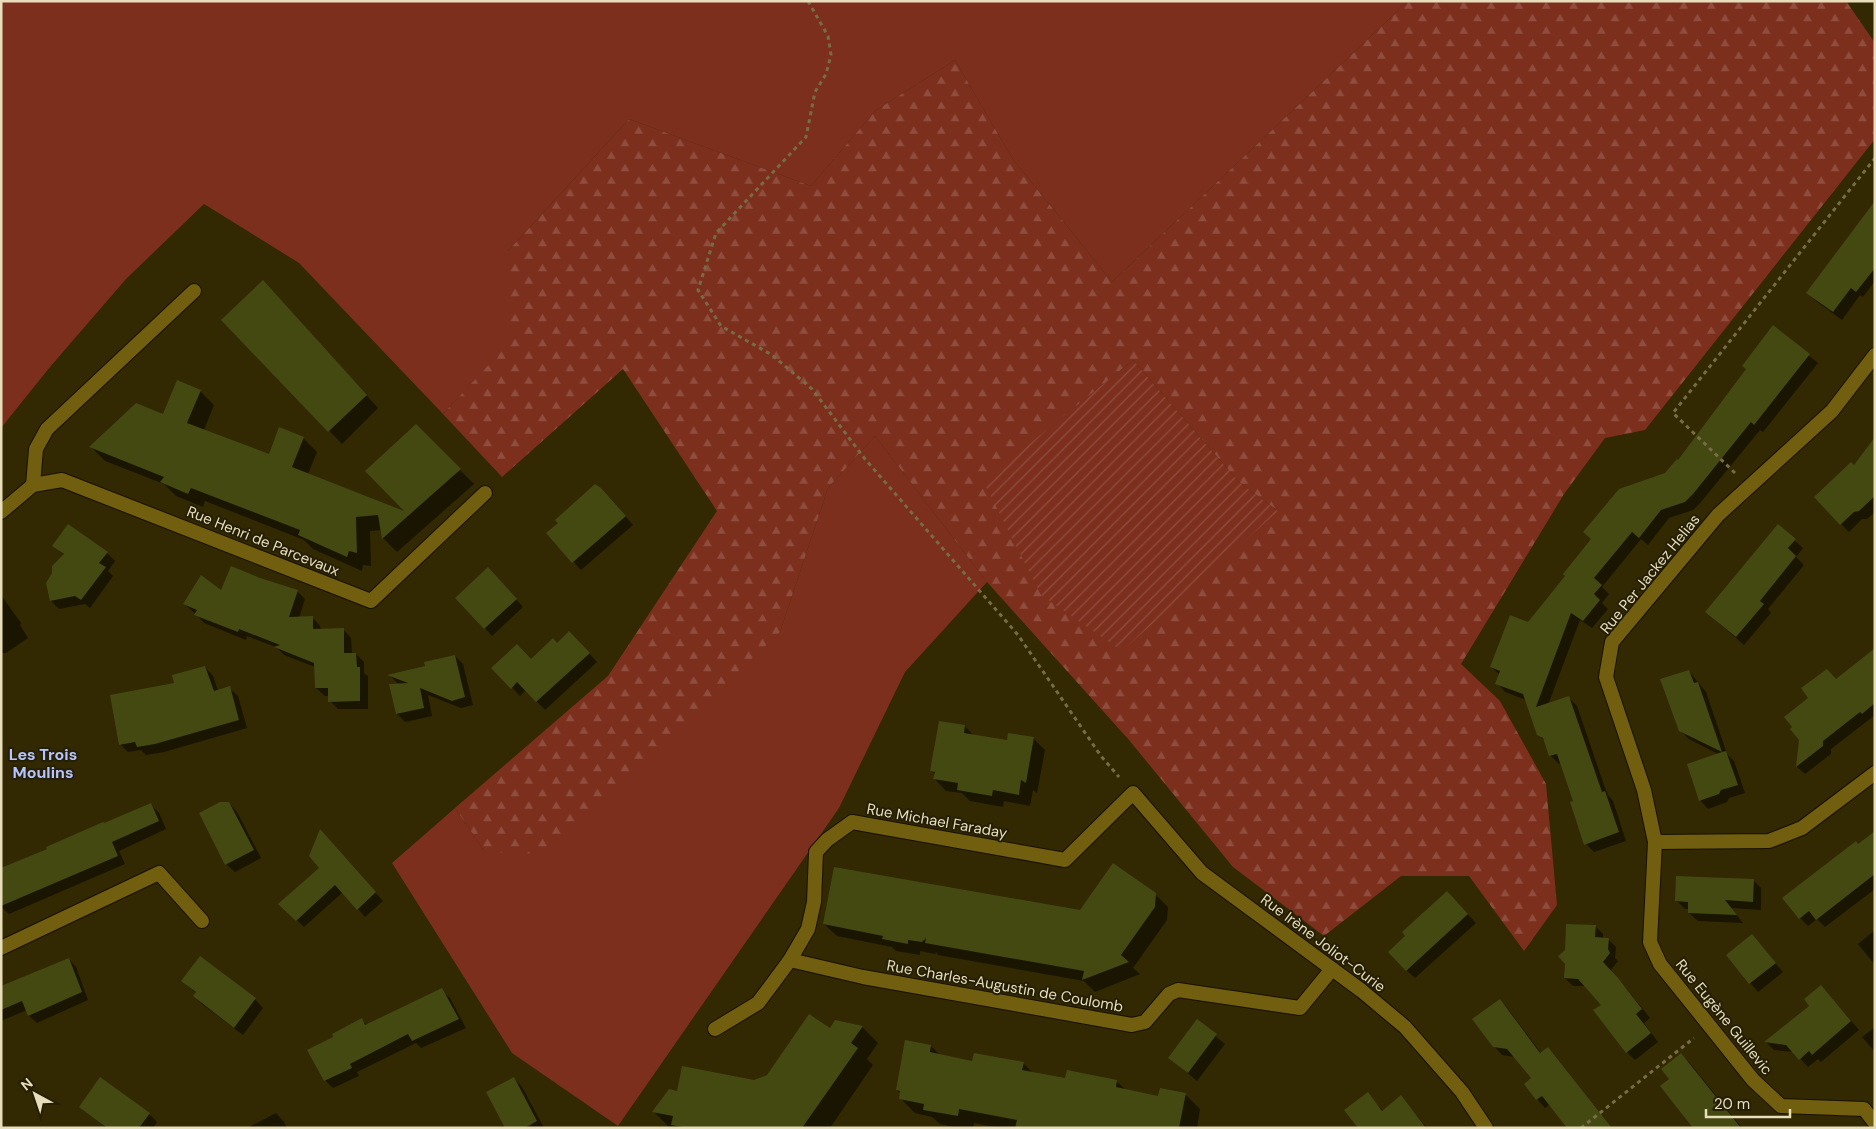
<svg xmlns="http://www.w3.org/2000/svg" width="1876" height="1129" font-family="'DM Sans',sans-serif">
<style>
.grass{fill:#7d2f1e}
.forest{fill:url(#forest-firs);fill-rule:evenodd}
.garden{fill:url(#garden-furrows)}
.shadow{fill:#0007}
.building{fill:#444912}
.lines{fill:none;stroke-linecap:round;stroke-linejoin:round}
.service-casing{stroke:#171100;stroke-width:16}
.minor-casing{stroke:#171100;stroke-width:16}
.path{stroke:#766c46;stroke-width:3;stroke-dasharray:4 4;stroke-linecap:butt}
.service{stroke:#715e0e;stroke-width:14}
.minor{stroke:#715e0e;stroke-width:14}
.labels{text-anchor:middle;dominant-baseline:central;stroke-width:4;stroke-linejoin:round;paint-order:stroke}
.street-label{font-size:15px;fill:#e8debb;stroke:#251f08}
.neighbourhood-label{font-size:16px;font-weight:bold;fill:#b7c4fc;stroke:#251f08}
</style>
<defs>
<pattern id="forest-firs" width="22" height="20" patternUnits="userSpaceOnUse" patternTransform="scale(1.25)"><rect width="22" height="20" fill="#7d2f1e"/><path d="M5 1l3.5 6h-7zM16 11l3.5 6h-7z" fill="#8f4d3d"/></pattern>
<pattern id="garden-furrows" width="10" height="10" patternUnits="userSpaceOnUse" patternTransform="scale(1.25)"><rect width="10" height="10" fill="#7d2f1e"/><path d="M-1 1l2-2M0 10L10 0M9 11l2-2" fill="none" stroke="#8f4d3d"/></pattern>
</defs>
<rect width="100%" height="100%" fill="#322801"/>
<g class="grass">
<path d="M1,1H1408L1112,282L1012,158L955,60L875,111L811,186L629,119L508,251V345L443,414L299,263L204,204L126,279L50,367L1,428Z"/>
<path d="M875,436L987,582L905,672L839,808L618,1126L512,1053L392,863L455,808L485,852L780,632L828,488Z"/>
</g>
<path class="forest" d="M1408,1H1846L1875,43V139L1645,430L1605,438L1564,494L1461,664L1500,701L1546,784L1557,905L1524,951L1469,876H1401L1324,936L1233,867L1129,740L987,582L875,436L828,488L780,632L546,854L485,852L455,808L608,676L717,511L623,369L502,477L443,414L508,344V251L629,119L811,186L875,111L955,60L1012,158L1112,282ZM1133,360L1239,482L1278,511L983,482Z"/>
<path class="garden" d="M1133,360L1239,482L1278,511L1122,651L1041,595L983,481Z"/>
<g class="shadow">
<path d="M1875,210V281L1863,297L1860,295L1842,320L1816,301L1808,293Z"/>
<path d="M275,294L378,408L342,444L222,320Z"/>
<path d="M1773,327L1818,363L1763,432L1760,430L1701,502L1693,510L1669,518L1648,545L1641,539L1602,587L1609,594L1602,603L1608,609L1592,628L1580,620L1548,705L1569,698L1577,706L1604,785L1608,795L1613,801L1626,841L1594,852L1586,844L1574,802L1561,763L1559,764L1551,756L1546,742L1538,734L1526,700L1505,692L1497,683L1500,675L1491,667L1528,623L1678,462L1747,370Z"/>
<path d="M200,391L214,405L204,430L270,455L303,438L317,452L308,474L409,514L416,426L474,484L397,552L383,538L382,530L370,531L371,566L363,565L362,571L313,549L304,540L205,501L203,507L176,496L164,484L105,461L91,447L164,415Z"/>
<path d="M1875,439V512L1867,519H1862L1849,532L1841,524L1854,467Z"/>
<path d="M609,497L633,525L581,570L548,533Z"/>
<path d="M1778,526L1803,548L1796,557L1804,565L1768,609L1771,613L1744,645L1715,620Z"/>
<path d="M54,546L107,553L115,561L108,571L113,576L90,608L85,604L59,609L51,601L64,555Z"/>
<path d="M495,576L523,607L492,636L457,598Z"/>
<path d="M260,579L297,591L305,599L299,618L312,617L320,626L321,630L343,629L351,638L352,654H356L364,662V673L368,676V709H338L330,701L329,696H325L316,688L315,667L284,655L276,647L247,636L246,640L204,623L196,614L184,604Z"/>
<path d="M1,595L21,623L20,625L28,638L6,653H1Z"/>
<path d="M578,641L597,662L545,710L526,690L520,696L493,668L531,661L557,644Z"/>
<path d="M455,656L463,664L473,705L461,708L428,695L432,716L405,722L397,714L391,685H402L397,683L390,675L427,667Z"/>
<path d="M1875,663V715L1831,749V754L1805,774L1797,767L1800,740L1794,727L1837,680Z"/>
<path d="M205,667L213,676L218,691L229,688L238,696L247,728L164,752L146,755L141,750L128,752L120,744L176,684Z"/>
<path d="M1689,671L1706,692L1727,754L1734,761L1745,793L1729,798L1727,802L1708,809L1700,800L1720,755L1689,739L1680,730Z"/>
<path d="M965,726L974,736L1008,742L1033,738L1045,750L1037,793L1033,790L1030,806L1004,801L1003,807L970,801L962,793L946,791L935,779L936,775L932,771Z"/>
<path d="M229,803L237,812L261,858L235,872L226,864Z"/>
<path d="M151,805L159,813L166,829L119,851L125,864L9,914L1,907V869Z"/>
<path d="M1875,833V889L1825,927L1817,919L1808,926L1800,918L1859,845Z"/>
<path d="M327,839L383,901L365,917L343,892L304,927L280,904L321,868Z"/>
<path d="M1753,880L1761,888V910L1731,908L1743,923L1698,921L1689,913V909H1685L1676,900Z"/>
<path d="M1155,894L1168,907L1167,920L1133,968L1140,974L1095,992L1084,981L938,955L936,952L935,954L920,951V955L896,951L892,947L837,936L824,924L1081,911Z"/>
<path d="M1455,901L1476,923L1415,978L1406,970Z"/>
<path d="M1595,926L1603,934V939H1608L1616,947L1615,958L1618,961L1610,971L1626,988L1650,1018L1644,1023L1658,1042L1635,1060L1627,1052L1603,1005L1586,986H1573L1565,978Z"/>
<path d="M1875,930V965L1858,944Z"/>
<path d="M1752,936L1783,972L1758,992L1728,956Z"/>
<path d="M200,958L255,999L263,1008L243,1035L202,1004L194,996L196,993L182,981Z"/>
<path d="M69,959L76,967L88,1000L37,1023L29,1016L27,1010L1,1021V988Z"/>
<path d="M1821,986L1859,1030L1821,1062L1818,1059L1808,1067L1794,1052L1774,1050L1766,1042L1811,1006Z"/>
<path d="M441,990L450,998L466,1028L421,1048L416,1043L357,1072L359,1076L333,1088L325,1080L362,1020L367,1025Z"/>
<path d="M1500,1000L1508,1009L1541,1053L1548,1048L1556,1057L1612,1128H1575L1550,1104L1545,1108L1537,1099L1526,1084L1532,1078L1515,1057L1502,1055L1494,1046Z"/>
<path d="M1197,1021L1225,1044L1197,1081L1170,1058Z"/>
<path d="M862,1027L878,1043L867,1059L873,1065L830,1128H670L654,1112L678,1092L754,1081L768,1076L830,1030Z"/>
<path d="M1875,1027V1052L1862,1037Z"/>
<path d="M931,1046L940,1055L973,1063H1023L1033,1073L1066,1079L1116,1081L1126,1090L1159,1098L1185,1094L1200,1109L1197,1128H999L974,1123L973,1128H958L940,1124L932,1117L915,1113L900,1098L901,1094L897,1090Z"/>
<path d="M1681,1055L1690,1063L1742,1128H1695L1671,1079Z"/>
<path d="M514,1078L522,1087L544,1128H506Z"/>
<path d="M1368,1094L1383,1111L1401,1097L1427,1128H1360Z"/>
<path d="M81,1107L149,1114L157,1122L153,1128H106Z"/>
<path d="M276,1113L284,1122L287,1128H247Z"/>
</g>
<g class="building">
<path d="M1875,201V268L1856,292L1851,288L1833,312L1806,293Z"/>
<path d="M263,280L367,395L328,432L221,320Z"/>
<path d="M1773,325L1810,354L1754,425L1751,422L1693,494L1685,502L1661,510L1639,538L1632,532L1594,578L1602,585L1594,594L1600,600L1583,621L1571,613L1536,707L1569,696L1602,792L1605,791L1619,832L1584,845L1570,802L1573,801L1557,754L1549,756L1543,738L1537,735L1523,694L1495,684L1500,671L1490,667L1510,615L1528,622L1565,576L1563,574L1591,539L1583,532L1619,489L1665,473L1677,459L1678,460L1746,369L1742,366Z"/>
<path d="M177,380L201,390L187,423L269,454L279,427L304,437L292,467L404,511L365,471L416,424L461,469L382,539L378,515L356,517L357,553L349,551L347,557L298,535L300,530L191,488L188,494L160,482L164,477L89,447L136,403L163,414Z"/>
<path d="M1875,437V496L1859,511L1854,512L1840,525L1814,497L1851,462L1854,465Z"/>
<path d="M595,484L601,488L626,516L572,563L546,533L558,523L555,520Z"/>
<path d="M68,524L108,552L99,563L106,567L81,600L75,596L50,601L46,583L52,573V566L64,554L52,546Z"/>
<path d="M1778,524L1796,539L1788,548L1796,556L1760,601L1764,604L1736,637L1705,612Z"/>
<path d="M231,566L260,578L298,590L289,617L313,616V629L344,628V653H356L357,667H360V701L328,702V688H315L314,663L274,647L280,645L239,629L238,632L194,615L197,610L183,604L201,575L221,590Z"/>
<path d="M488,567L517,599L484,629L455,598Z"/>
<path d="M569,631L590,653L536,702L517,682L511,689L491,668L517,644L531,659L553,638L557,643Z"/>
<path d="M1875,648V703L1862,714L1860,712L1823,741V746L1796,767L1799,740L1790,729L1792,727L1784,717L1808,698L1801,688L1827,669L1836,679Z"/>
<path d="M455,655L465,697L452,701L420,688L424,708L396,714L389,684L408,683L387,675L425,666L424,662Z"/>
<path d="M205,666L214,691L230,686L239,720L155,744L137,747L135,742L119,745L110,695L174,683L172,675Z"/>
<path d="M1689,670L1694,683L1698,682L1722,752L1726,751L1738,785L1721,790L1719,794L1699,801L1687,764L1722,752L1679,731L1660,679Z"/>
<path d="M939,721L965,725L964,733L1007,740L1008,733L1034,737L1026,783L1021,780L1019,795L993,790L992,796L957,790L958,783L933,779L935,772L930,771Z"/>
<path d="M220,802H229L254,850L225,865L199,813Z"/>
<path d="M151,803L159,821L112,842L118,856L1,906V868L47,849L46,847L103,822L104,823Z"/>
<path d="M320,829L376,892L357,910L335,885L296,921L278,904L319,868L309,856Z"/>
<path d="M1875,831V874L1816,920L1809,911L1799,919L1782,898L1856,841L1858,844Z"/>
<path d="M1113,863L1156,893L1155,907L1121,955L1129,962L1082,980L1084,971L925,943L926,938L922,942L908,940V944L882,939L883,936L823,924L834,867L1080,910Z"/>
<path d="M1676,876L1754,879L1753,902L1725,900L1737,915L1688,913V902L1675,901Z"/>
<path d="M1447,891L1468,914L1406,971L1388,952L1405,936L1402,932Z"/>
<path d="M1566,924L1596,925L1595,937L1609,938L1608,949L1610,953L1603,962L1618,978L1642,1009L1636,1014L1651,1033L1626,1053L1593,1010L1601,1005L1578,979L1564,978L1565,964L1558,956L1565,950Z"/>
<path d="M1752,934L1776,963L1749,984L1726,955Z"/>
<path d="M200,956L256,998L234,1028L193,996L196,992L181,981Z"/>
<path d="M69,958L82,992L28,1016L22,1001L1,1010V986Z"/>
<path d="M1821,985L1851,1021L1812,1055L1809,1051L1799,1060L1786,1045L1764,1042L1809,1006L1804,999Z"/>
<path d="M442,988L459,1019L412,1041L408,1034L350,1064L352,1068L324,1081L307,1050L333,1037L332,1034L362,1018L365,1025Z"/>
<path d="M1500,999L1540,1053L1548,1047L1612,1128H1567L1542,1096L1536,1100L1524,1084L1531,1078L1507,1049L1493,1047L1472,1019Z"/>
<path d="M809,1014L830,1028L835,1020L863,1026L851,1043L858,1048L802,1128H688L671,1125L673,1116L652,1112L669,1089L677,1091L682,1066L754,1080L767,1075Z"/>
<path d="M1197,1019L1217,1034L1188,1073L1168,1058Z"/>
<path d="M905,1040L931,1045L930,1052L972,1061L974,1053L1024,1062L1022,1070L1065,1078L1067,1070L1117,1080L1116,1087L1158,1096L1160,1088L1186,1093L1179,1128H1015L1017,1120L959,1109L958,1116L923,1110L924,1104L899,1099L900,1091L896,1090Z"/>
<path d="M1681,1053L1741,1128H1693L1660,1086L1669,1079L1661,1069Z"/>
<path d="M100,1077L150,1113L139,1128H107L79,1107Z"/>
<path d="M514,1077L537,1121L525,1128H505L486,1092Z"/>
<path d="M1368,1092L1382,1111L1401,1095L1426,1128H1358L1344,1110Z"/>
</g>
<g class="lines">
<g class="service-casing">
<path id="service" d="M33,485L36,449L47,429L194,291"/>
</g>
<g class="minor-casing">
<g id="minor">
<path d="M1875,355L1832,411L1718,515L1612,642L1606,677L1644,790L1655,842L1769,841L1802,828L1875,773"/>
<path d="M1,512L33,485L62,480L371,601L485,493"/>
<path d="M1655,842L1650,942L1660,964L1753,1080L1781,1106L1864,1109L1875,1123"/>
<path d="M1,948L159,873L202,921"/>
<path d="M790,960L863,977L1132,1025L1145,1022L1169,994L1178,990L1300,1008L1332,969"/>
<path d="M715,1029L758,1003L790,960L808,929L814,902L816,852L827,840L852,822L1065,860L1133,793L1202,873L1362,991L1405,1027L1462,1092L1486,1128"/>
</g>
</g>
<g class="path">
<path d="M808,1L828,36L831,55L826,74L815,92L806,137L716,233L698,290L721,326L772,355L812,389L865,459L1018,635L1101,756L1119,777"/>
<path d="M1735,473L1673,413L1875,158"/>
<path d="M1581,1128L1694,1038"/>
</g>
<use href="#service" class="service"/>
<use href="#minor" class="minor"/>
</g>
<g class="labels">
<g class="street-label">
<text transform="translate(263 541) rotate(22)">Rue Henri de Parcevaux</text>
<text transform="translate(1650 574) rotate(-51)">Rue Per Jackez Helias</text>
<text transform="translate(937 821) rotate(10)">Rue Michael Faraday</text>
<text transform="translate(1323 943) rotate(37)">Rue Irène Joliot-Curie</text>
<text transform="translate(1005 986) rotate(10)">Rue Charles-Augustin de Coulomb</text>
<text transform="translate(1724 1017) rotate(51)">Rue Eugène Guillevic</text>
</g>
<g class="neighbourhood-label">
<text x="43" y="754">Les Trois<tspan x="43" dy="18">Moulins</tspan></text>
</g>
</g>
<rect width="1876" height="1129" fill="none" stroke="#e8debb" stroke-width="5"/>
<g transform="translate(35 1094) rotate(320)" stroke="#251f08" stroke-width="4" paint-order="stroke">
<path d="M0-4L9 19L0 12L-9 19Z" fill="#e8debb"/>
<text y="-8" font-size="14" font-weight="bold" text-anchor="middle" fill="#e8debb">N</text>
</g>
<path d="M1706 1109v8h84v-8" fill="none" stroke="#e8debb" stroke-width="2.5"/>
<text x="1714" y="1109" font-size="15" fill="#e8debb" stroke="#251f08" stroke-width="4" paint-order="stroke">20 m</text>
</svg>
